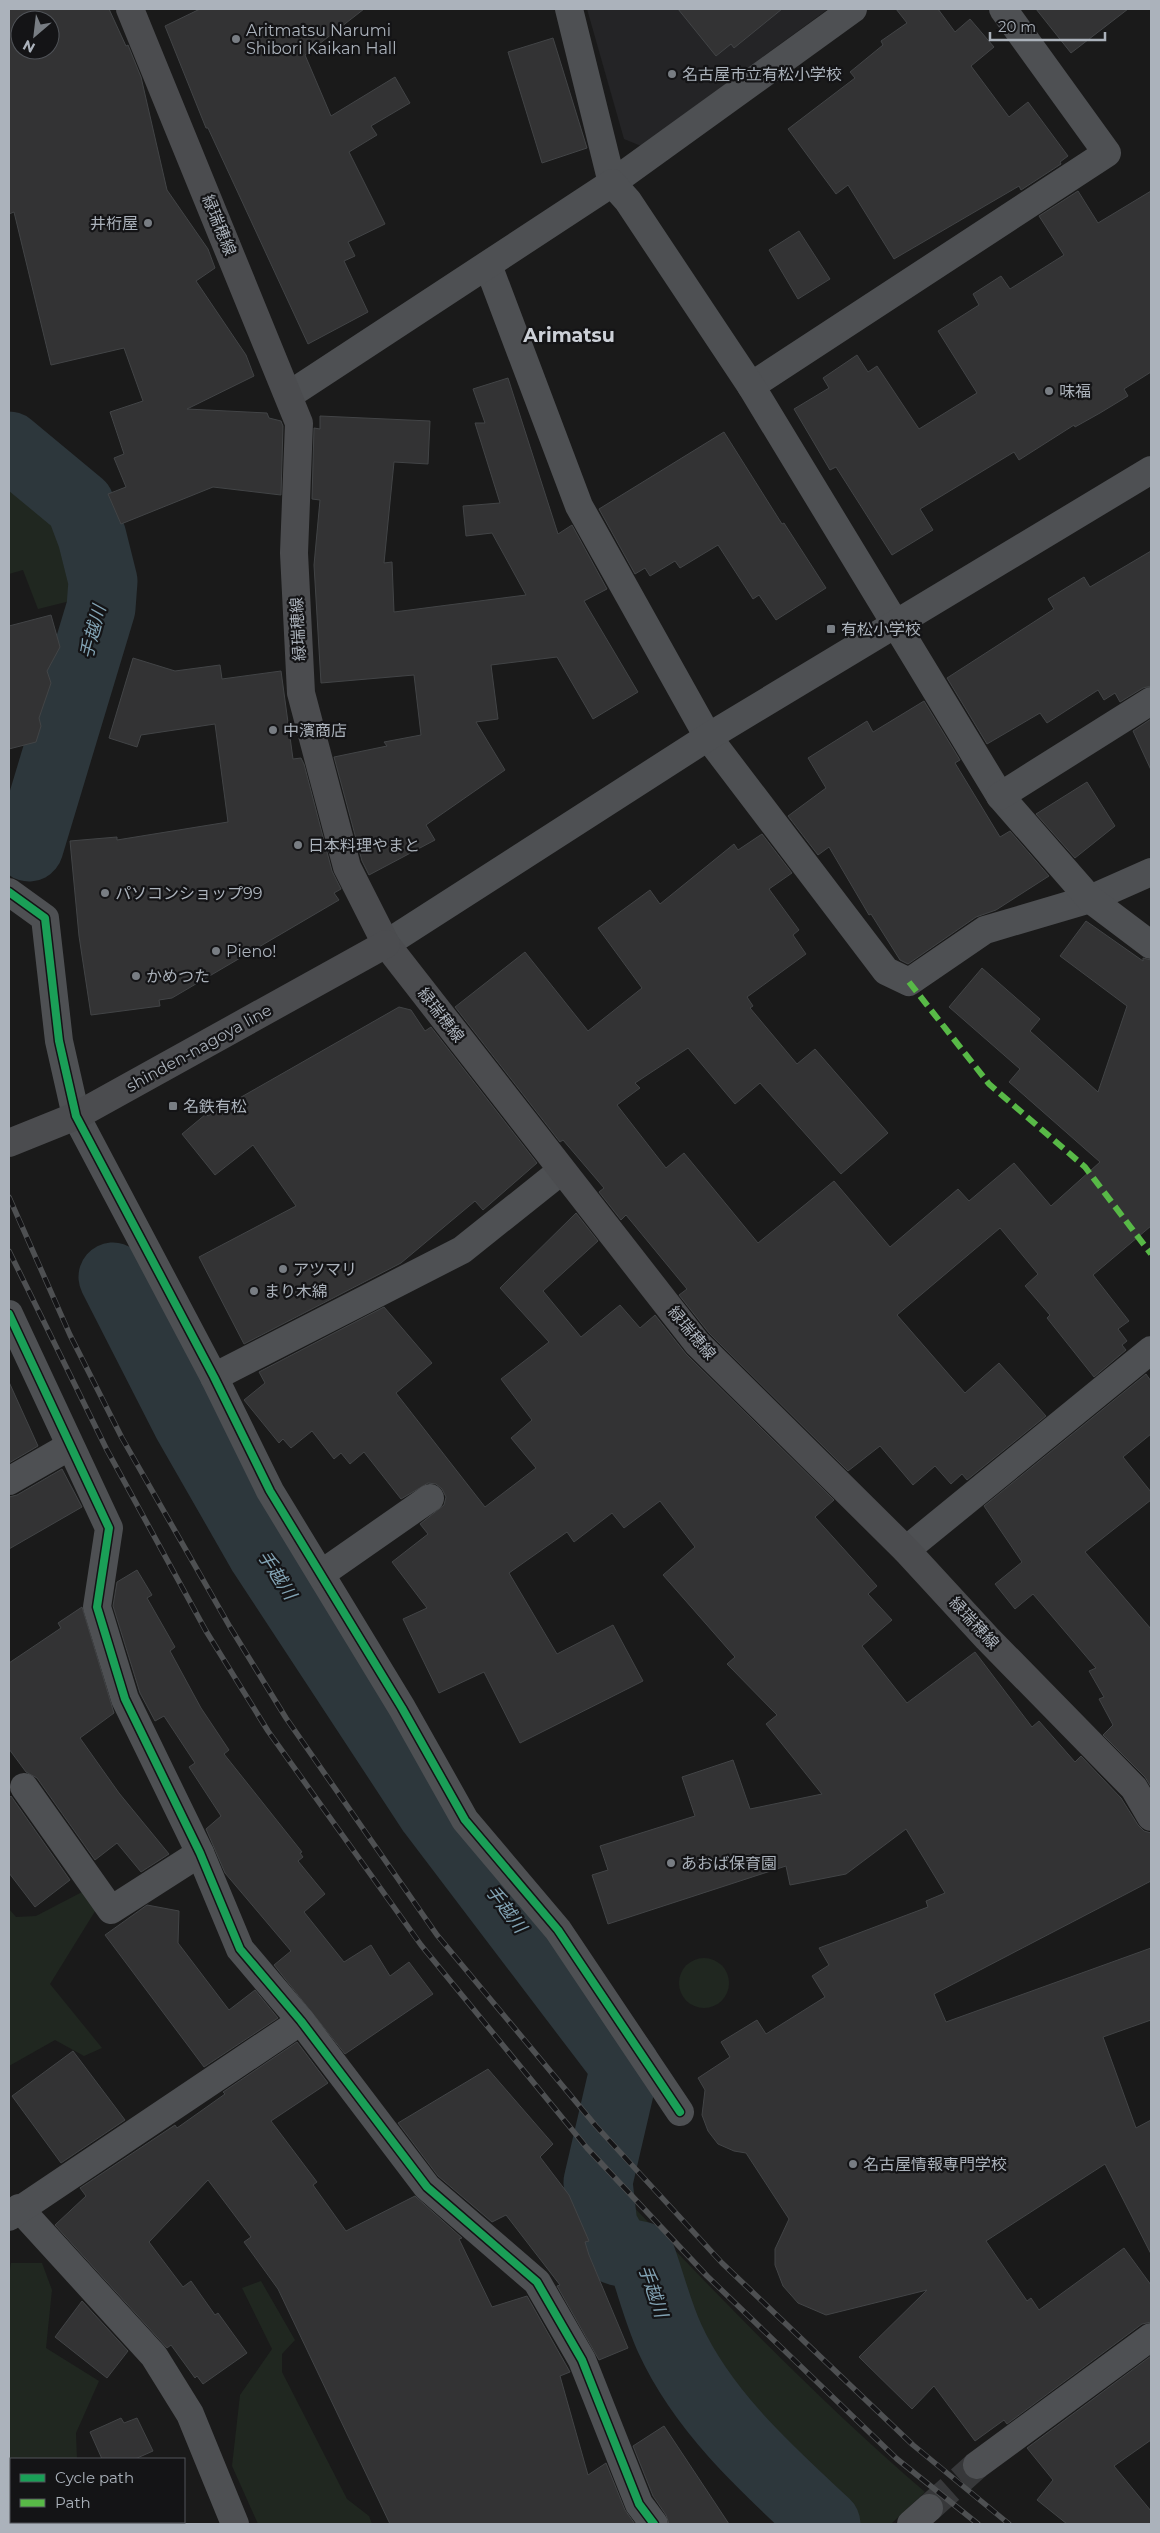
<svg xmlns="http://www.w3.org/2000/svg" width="1160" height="2533" font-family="Montserrat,'Noto Sans JP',sans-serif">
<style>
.built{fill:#242426}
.green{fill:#202720}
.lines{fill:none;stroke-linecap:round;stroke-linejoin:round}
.river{stroke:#2d373c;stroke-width:69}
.building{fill:#333334;stroke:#424446;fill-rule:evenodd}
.minor-tunnel{stroke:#37383a;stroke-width:28;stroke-dasharray:28 14;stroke-linecap:butt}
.minor{stroke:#4e5053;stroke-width:28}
.major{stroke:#4b4c4f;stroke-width:28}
.rail-casing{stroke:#4e5052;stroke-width:5.5}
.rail{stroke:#141416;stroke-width:4;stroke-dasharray:11;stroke-linecap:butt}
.quiet{stroke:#58b947;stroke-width:6;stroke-dasharray:12 6;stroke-linecap:butt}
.cycleway-casing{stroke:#141416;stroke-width:11}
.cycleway{stroke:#1a9f57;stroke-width:8}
.poi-dot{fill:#787d83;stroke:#141416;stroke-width:2}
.labels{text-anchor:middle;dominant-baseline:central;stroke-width:4.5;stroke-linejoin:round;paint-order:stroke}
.poi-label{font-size:16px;fill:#abb2bb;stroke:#141416;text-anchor:start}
.street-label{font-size:16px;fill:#abb2bb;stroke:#141416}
.water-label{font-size:18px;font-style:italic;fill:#83a4b5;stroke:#141416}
.quarter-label{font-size:19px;font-weight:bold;fill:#ccd0d7;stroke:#141416}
</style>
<rect width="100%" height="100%" fill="#1a1a1a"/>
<path class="built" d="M587,9H828L641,146L624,139Z"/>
<g class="green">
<path d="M9,463L74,512L86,540L94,595L38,609L23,570L9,574Z"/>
<path d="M84,1891L97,1908L50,1984L102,2048L84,2056L55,2040L9,2066V1909L16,1917L36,1916Z"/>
<circle cx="704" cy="1983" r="25"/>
<path d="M613,2185C713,2291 815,2397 925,2492L891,2524H851L767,2444L717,2382L650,2241L624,2242C613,2222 608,2209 613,2185Z"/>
<path d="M11,2263H42L52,2290L46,2348L99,2381L76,2433L77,2459H11V2513L9,2514V2276Z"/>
<path d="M261,2281L295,2340L282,2354V2372L347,2499L369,2516L372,2524H258L232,2466L240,2395L272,2349L242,2288Z"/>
</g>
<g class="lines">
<g class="river">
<path d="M9,446L80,505L92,537L103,581L101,608L29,847"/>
<path d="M113,1277L187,1422L262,1553L432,1812L625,2066L598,2182L603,2226L617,2251L641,2256C651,2284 658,2313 670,2339C704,2413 768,2470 826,2524"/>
</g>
</g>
<g class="building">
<path d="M9,9H109L126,46L128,45L141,77L167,190L208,249L215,268L196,281L246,355L254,376L187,409L267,413L269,418L281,421L283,426L281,495L213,487L121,524L108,494L126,487L114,458L124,454L110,412L143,401L124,348L51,365L14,212L9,214ZM20,20H50V50H20Z"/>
<path d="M200,9H364L305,55L331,116L395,77L410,103L371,126L377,135L349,152L385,224L348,242L355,256L344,261L368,312L308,344L208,128H206L165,26Z"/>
<path d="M678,9H782L734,48L731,44L716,56Z"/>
<path d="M896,9H938L955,32L970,19L994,47L971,66L1009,117L1028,102L1068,156L1060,162L1061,164L1021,190L1019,186L894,259L848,185L836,194L788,129L855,78L850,72L883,45L881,41L907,23Z"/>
<path d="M1036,9H1128L1071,53Z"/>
<path d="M553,38L587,148L542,163L508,52Z"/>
<path d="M1078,191L1098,223L1151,191V372L1124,389L1128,396L1100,413L1075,427L1074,425L1019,460L1014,452L920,509L933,530L892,555L836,467L830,470L794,409L829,388L823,378L857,355L868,372L877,366L919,429L977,393L938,331L979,305L973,294L1001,276L1010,289L1064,255L1039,216Z"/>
<path d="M799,231L830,279L798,299L769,250Z"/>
<path d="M508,378L558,534L572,525L607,589L584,601L638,692L593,719L557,657L491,665L498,719L476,722L505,770L426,825L435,840L369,875L362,861L334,757L387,746L384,742L421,735L414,675L321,683L314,565L320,500L312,499L314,428L320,429V416L430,421L428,464L394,462L384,563L392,562L394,612L526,595L492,533L466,536L463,506L500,503L475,423H485L473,389Z"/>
<path d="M724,432L782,524L784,523L826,588L776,620L759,595L753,599L718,545L680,568L675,561L650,576L645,568L635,574L599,509Z"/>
<path d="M1151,551V686L1143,688L1120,702L1115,693L1104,700L1098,690L1047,723L1040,713L987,744L947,678L1054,609L1048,599L1084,577L1090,587Z"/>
<path d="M51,615L60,647L47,671L51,683L39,718L41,726L36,742L9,749V626Z"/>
<path d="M133,658L175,671L220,665L222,679L281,671L293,759L301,758L304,764L332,871L341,889L334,893L339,900L172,998L159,1000L160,1006L91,1015L79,936L70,841L117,837V840L228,822L215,724L141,735L137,747L109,738Z"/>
<path d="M924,701L960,760L955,763L1000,837L1010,831L1049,876L996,910L976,917L908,964L900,960L871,914L869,915L829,847L818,855L788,816L826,788L808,758L867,721L873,732Z"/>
<path d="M1151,719V770L1133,731Z"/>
<path d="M1087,782L1115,826L1075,858L1036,814Z"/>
<path d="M762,834L792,873L769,889L799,930L793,935L806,954L747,997L753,1006L750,1008L797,1064L815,1049L888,1133L841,1174L760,1083L735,1104L688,1048L635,1083L640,1088L617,1105L666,1168L684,1153L758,1243L834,1181L890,1247L958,1189L969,1201L1014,1163L1051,1206L1100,1162L1009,1082L1020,1069L949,1007L982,968L1040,1019L1030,1031L1098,1092L1127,1006L1060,956L1086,921L1143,961V958L1151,960V1226L1093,1275L1129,1321L1118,1329L1127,1341L1122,1345L1126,1350L1094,1377L1047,1318L1050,1315L1025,1286L1038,1274L1000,1228L897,1315L965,1393L999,1363L1046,1416L967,1480L962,1474L951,1484L935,1466L913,1485L880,1446L848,1471L709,1333L679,1295L687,1289L626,1215L621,1220L599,1192L604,1188L563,1140L560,1142L455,1007L525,952L588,1031L642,988L598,928L650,890L660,904L734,844L738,850Z"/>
<path d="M399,1007L411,1010L425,1031L431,1027L537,1163L483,1210L475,1201L401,1263L244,1344L199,1257L296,1206L253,1145L215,1175L182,1134L206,1114L208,1116Z"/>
<path d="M576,1213L598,1241L543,1291L581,1337L620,1305L640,1328L655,1315L686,1354L834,1500L815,1517L877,1586L868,1594L892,1620L862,1646L907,1703L975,1652L1032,1727L1039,1721L1075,1762L1081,1756L1121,1798L1138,1825L1144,1831L1151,1833V1881L934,1994L946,2022L1151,1948V2020L1103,2037L1136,2128L1151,2120V2254L1105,2164L986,2241L1027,2301L1031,2298L1039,2310L1124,2248L1151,2285V2322L1142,2324L1007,2424L1004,2420L975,2441L934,2386L912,2409L859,2357L927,2290L826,2315L798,2303L783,2286L775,2265V2249L789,2219L746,2153L734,2151L718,2144L708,2131L702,2115L705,2090L698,2078L730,2057L721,2042L757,2020L766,2034L825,1997L812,1976L829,1965L819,1948L928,1907L926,1901L945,1893L906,1829L846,1874L790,1885L786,1866L608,1924L592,1875L608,1870L600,1846L695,1816L682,1777L733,1760L750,1809L822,1794L766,1724L777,1715L727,1664L735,1657L663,1575L695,1547L660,1501L624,1528L612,1513L574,1542L567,1532L509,1573L557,1654L613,1625L643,1681L520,1743L484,1672L439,1693L403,1619L427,1608L392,1562L428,1534L420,1524L444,1505L446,1497L442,1489L436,1484L428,1483L401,1499L364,1452L350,1464L341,1453L334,1459L312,1431L291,1448L283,1439L279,1443L244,1400L265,1383L259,1372L384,1307L432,1363L396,1393L485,1507L536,1468L511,1438L532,1420L501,1379L549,1342L500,1288Z"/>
<path d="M1146,1374L1151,1381V1434L1123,1457L1151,1492V1500L1085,1552L1151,1629V1787L1145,1777L1103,1735L1113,1725L1099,1699L1104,1697L1089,1671L1096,1668L1033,1594L1015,1609L995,1584L1022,1562L984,1506Z"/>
<path d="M9,1382L38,1446L9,1463Z"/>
<path d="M62,1469L82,1507L9,1549V1497L17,1495Z"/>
<path d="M137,1570L152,1595L147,1598L175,1647L170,1651L201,1708L229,1750L224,1754L302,1852L300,1853L303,1857L298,1861L325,1894L304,1912L344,1962L371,1945L390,1976L409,1962L433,1994L345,2054L274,1965L291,1951L225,1873L206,1829L221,1816L189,1767L195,1763L164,1716L155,1721L140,1693L113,1606L117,1582Z"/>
<path d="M82,1607L114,1713L80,1738L119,1793L169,1854L141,1872L117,1843L95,1860L37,1778L26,1772L9,1749V1663L61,1628L58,1623Z"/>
<path d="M11,1796L70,1880L35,1907L9,1873V1798Z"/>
<path d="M147,1905L179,1911L178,1943L229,2010L255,1990L278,2018L204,2067L105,1935Z"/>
<path d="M297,2042L328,2083L271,2121L317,2182L313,2185L346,2231L415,2196L462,2238L459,2239L492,2307L527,2296L570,2372L560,2376L588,2475L606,2463L625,2510L635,2524H390L278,2289L244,2242L251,2237L208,2180L149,2242L183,2287L191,2281L215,2315L218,2313L247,2353L203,2384L197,2376L195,2378L171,2345L167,2348L55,2225L86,2196L80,2188L175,2125L177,2128L225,2094L223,2092Z"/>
<path d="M73,2051L125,2120L61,2163L12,2096Z"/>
<path d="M488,2069L553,2144L540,2157L569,2195L589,2241L585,2242L589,2255L628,2348L599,2360L557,2286L560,2285L506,2215L492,2222L438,2176L398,2123Z"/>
<path d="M82,2301L128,2351L107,2378L55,2337Z"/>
<path d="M1151,2356V2440L1114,2466L1151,2511V2524H1067L1037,2500L1053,2480L1027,2448Z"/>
<path d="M121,2418L124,2423L137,2418L153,2451L135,2459H102L90,2432Z"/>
<path d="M664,2426L729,2524H669L666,2515L653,2496L633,2446Z"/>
</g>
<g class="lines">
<path class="minor-tunnel" d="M929,2508L977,2465"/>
<g class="minor">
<path d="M569,9L612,183L853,9"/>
<path d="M488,265L579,506L708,737L886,971L909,982L985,930L1090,899L1151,872"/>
<path d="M751,386L1107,153L1003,9"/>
<path d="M289,395L612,183L628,201L751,386L1000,796L1090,899L1151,945"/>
<path d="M1000,796L1151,701"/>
<path d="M9,892L45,918L59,1041L76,1116L214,1377L270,1491L402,1708L465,1820L558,1930L680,2112"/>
<path d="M386,944L708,737L1151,470"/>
<path d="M9,1314L109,1528L97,1607L125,1699L200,1853L240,1949L301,2021L427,2187L537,2282L582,2360L639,2504L654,2524"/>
<path d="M214,1377L462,1250L561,1171"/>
<path d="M9,1481L70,1446"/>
<path d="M906,1550L1151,1350"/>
<path d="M321,1574L430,1498"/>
<path d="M24,1787L111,1910L200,1853"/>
<path d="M19,2208L154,2356L190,2414L235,2524"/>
<path d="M9,2217L301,2021"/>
<path d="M977,2465L1151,2337"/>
<path d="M911,2524L929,2508"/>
</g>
<g class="major">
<path d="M130,9L299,423L294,553L301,693L347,867L386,944L697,1343L906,1550L987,1638L1134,1788L1151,1817"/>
<path d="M9,1143L76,1116L386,944"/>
</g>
<g class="rail-casing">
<g id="rail">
<path d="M9,1197L70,1335L122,1438L230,1627L286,1718L437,1935L596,2126L722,2263L913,2445L1009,2524"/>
<path d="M9,1251L107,1450L206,1631L268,1731L421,1945L587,2148L707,2276L897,2459L978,2524"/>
</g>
</g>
<use href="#rail" class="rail"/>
<path class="quiet" d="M909,982L989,1084L1085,1167L1151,1254"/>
<g class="cycleway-casing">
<g id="cycleway">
<path d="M9,892L45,918L59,1041L76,1116L214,1377L270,1491L402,1708L465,1820L558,1930L680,2112"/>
<path d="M9,1314L109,1528L97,1607L125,1699L200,1853L240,1949L301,2021L427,2187L537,2282L582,2360L639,2504L654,2524"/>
</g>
</g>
<use href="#cycleway" class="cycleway"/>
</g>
<g class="poi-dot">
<circle cx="236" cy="39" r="5"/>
<circle cx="672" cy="74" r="5"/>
<circle cx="148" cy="223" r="5"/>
<circle cx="1049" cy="391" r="5"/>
<rect x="826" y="624" width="10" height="10" rx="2.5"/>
<circle cx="273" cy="730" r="5"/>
<circle cx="298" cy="845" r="5"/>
<circle cx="105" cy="893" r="5"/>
<circle cx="216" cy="951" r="5"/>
<circle cx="136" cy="976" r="5"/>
<rect x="168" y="1101" width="10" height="10" rx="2.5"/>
<circle cx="283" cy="1269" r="5"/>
<circle cx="254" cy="1291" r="5"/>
<circle cx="671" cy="1863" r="5"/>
<circle cx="853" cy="2164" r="5"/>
</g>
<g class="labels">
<g class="poi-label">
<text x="246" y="30">Aritmatsu Narumi<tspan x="246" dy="18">Shibori Kaikan Hall</tspan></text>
<text x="682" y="74">名古屋市立有松小学校</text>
<text x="138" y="223" text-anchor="end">井桁屋</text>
<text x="1059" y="391">味福</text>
<text x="841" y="629">有松小学校</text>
<text x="283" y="730">中濱商店</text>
<text x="308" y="845">日本料理やまと</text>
<text x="115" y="893">パソコンショップ99</text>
<text x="226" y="951">Pieno!</text>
<text x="146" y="976">かめつた</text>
<text x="183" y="1106">名鉄有松</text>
<text x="293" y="1269">アツマリ</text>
<text x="264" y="1291">まり木綿</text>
<text x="681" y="1863">あおば保育園</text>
<text x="863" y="2164">名古屋情報専門学校</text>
</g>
<g class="street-label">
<text transform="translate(219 225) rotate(68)">緑瑞穂線</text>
<text transform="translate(298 629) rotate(-93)">緑瑞穂線</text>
<text transform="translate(441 1015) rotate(52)">緑瑞穂線</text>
<text transform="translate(199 1048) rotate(-29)">shinden-nagoya line</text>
<text transform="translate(692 1333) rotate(50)">緑瑞穂線</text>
<text transform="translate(974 1623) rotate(47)">緑瑞穂線</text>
</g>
<g class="water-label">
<text transform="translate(93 632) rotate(-75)">手越川</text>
<text transform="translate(277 1575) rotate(57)">手越川</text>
<text transform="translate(506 1909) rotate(53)">手越川</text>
<text transform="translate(653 2291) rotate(71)">手越川</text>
</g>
<g class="quarter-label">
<text x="569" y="335">Arimatsu</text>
</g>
</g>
<rect width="1160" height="2533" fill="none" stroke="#abb2bb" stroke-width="20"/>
<rect x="10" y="2458" width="175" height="65" fill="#141416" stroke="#505358"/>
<rect x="20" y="2474" width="25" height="8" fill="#1a9f57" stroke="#505358"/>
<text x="55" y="2483" font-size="15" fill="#abb2bb">Cycle path</text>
<rect x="20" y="2499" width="25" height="8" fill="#58b947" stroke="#505358"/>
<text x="55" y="2508" font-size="15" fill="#abb2bb">Path</text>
<g transform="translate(35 35) rotate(208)"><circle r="24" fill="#141416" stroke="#505358"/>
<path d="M0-4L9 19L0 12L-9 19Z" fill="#787d83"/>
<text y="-8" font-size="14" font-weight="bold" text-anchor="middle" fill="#abb2bb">N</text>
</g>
<path d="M990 32v8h115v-8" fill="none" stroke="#abb2bb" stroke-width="2.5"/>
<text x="998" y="32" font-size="15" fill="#abb2bb" stroke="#141416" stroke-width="4" paint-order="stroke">20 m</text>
</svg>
